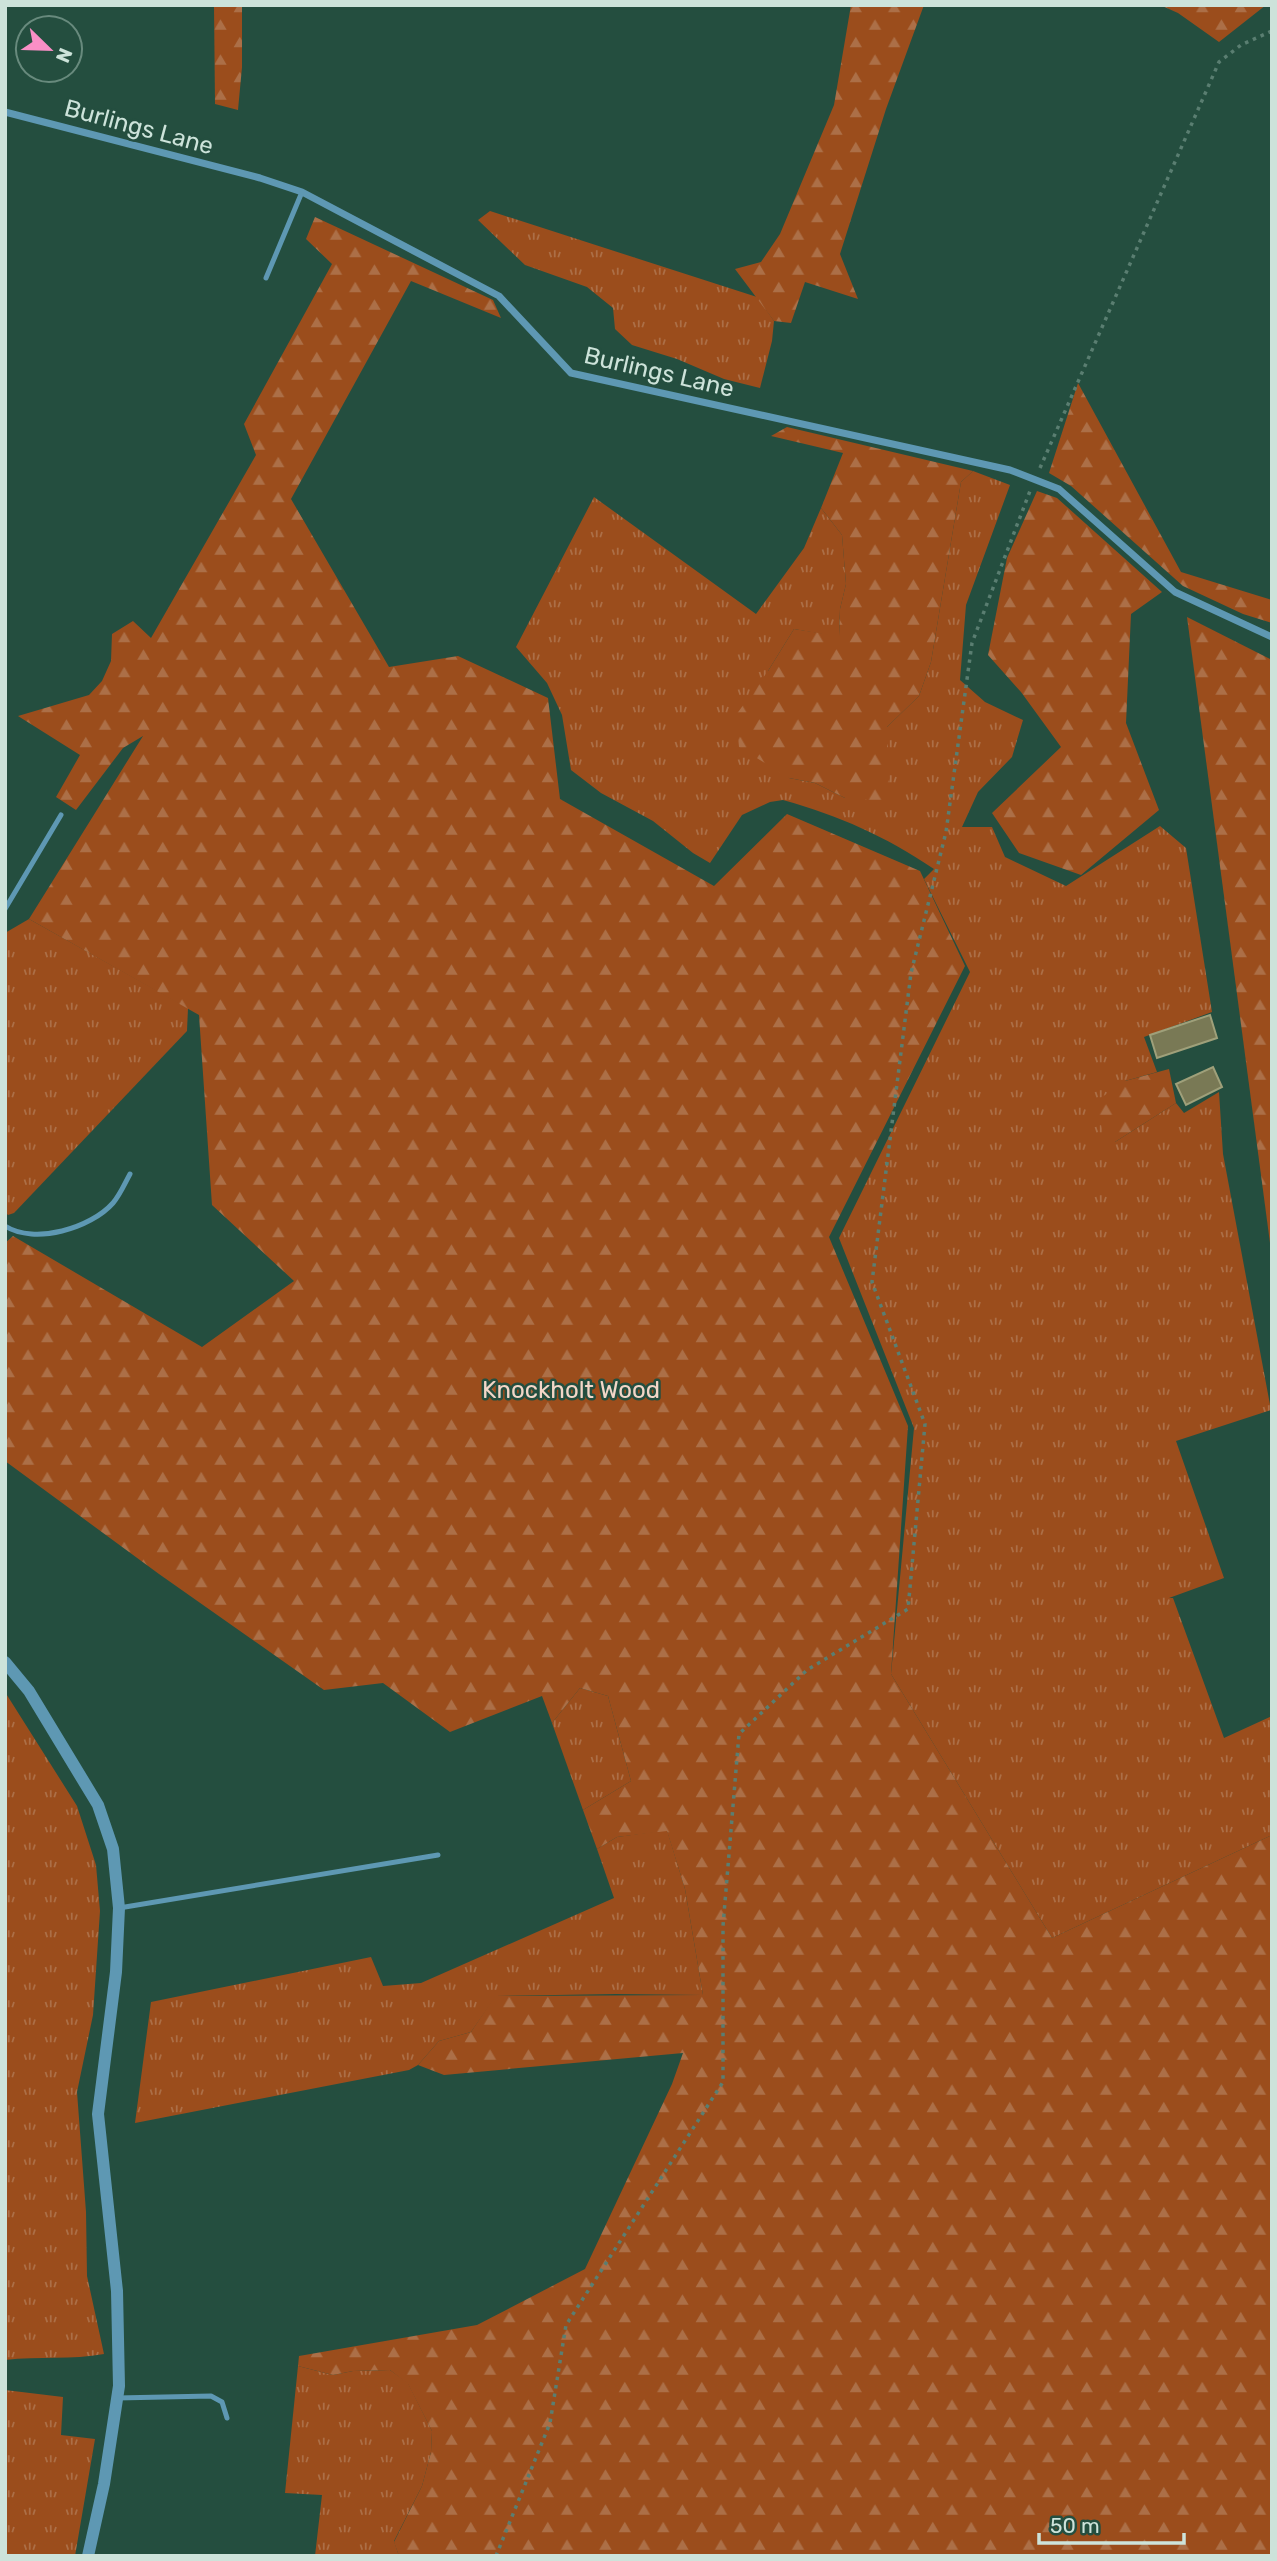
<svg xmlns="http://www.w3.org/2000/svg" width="1277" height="2561" font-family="Rubik,sans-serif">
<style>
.grass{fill:url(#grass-tufts)}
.forest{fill:url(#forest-firs)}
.building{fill:#797955;stroke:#9fa07a;stroke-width:2}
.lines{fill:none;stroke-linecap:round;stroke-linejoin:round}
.path{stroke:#5a7e71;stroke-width:3.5;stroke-dasharray:3.5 5;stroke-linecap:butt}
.service{stroke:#5e98b3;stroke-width:5}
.minor{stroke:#5e98b3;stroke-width:7}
.tertiary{stroke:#5e98b3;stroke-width:12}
.labels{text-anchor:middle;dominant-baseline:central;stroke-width:5;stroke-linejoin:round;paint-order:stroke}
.street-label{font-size:24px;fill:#cde3da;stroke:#244e3f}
.park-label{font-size:24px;fill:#f3d6c7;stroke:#244e3f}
</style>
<defs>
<pattern id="grass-tufts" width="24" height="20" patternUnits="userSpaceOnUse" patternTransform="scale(1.75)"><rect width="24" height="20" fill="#9b4d1c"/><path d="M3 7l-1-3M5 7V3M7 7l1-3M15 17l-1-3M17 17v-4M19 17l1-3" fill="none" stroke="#ac6f47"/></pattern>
<pattern id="forest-firs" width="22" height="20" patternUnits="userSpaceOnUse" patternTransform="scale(1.75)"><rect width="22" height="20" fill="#9b4d1c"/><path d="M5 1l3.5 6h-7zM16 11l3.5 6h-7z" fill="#ac6f47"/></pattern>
</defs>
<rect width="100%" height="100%" fill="#244e3f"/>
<g class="grass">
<path d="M490,211L757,297L774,321L772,341L760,388L724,379L677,359L632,345L615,329L613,308L587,287L525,265L478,220Z"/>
<path d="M973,471L1010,485L966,605L960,680L985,702L1023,720L1012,757L978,792L962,827H992L1005,857L1066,886L1160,826L1186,848L1212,1012L1144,1037L1157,1072L1125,1081L1115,1142L1176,1103L1184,1113L1219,1092L1223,1154L1271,1410L1176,1441L1224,1578L1169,1598H1173L1224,1738L1272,1716V1835L1052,1938L891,1674L914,1428L839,1238L970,972L924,879L934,869C885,836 840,816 783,800L770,802L742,815L710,863L693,853L653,821L601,793L571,770L562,715L547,683L516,647L594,497L756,614L804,548L821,508L842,535L846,584L840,609L839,637L794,629L768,671L789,778L815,783L845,798L887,764V727L919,696L931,662L961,482Z"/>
<path d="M29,919L188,1008L187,1031L14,1213L8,1215L5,1212V933Z"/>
<path d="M580,1688L608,1696L631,1781L583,1810L552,1723Z"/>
<path d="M5,1692L77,1806L96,1865L100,1911L93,2015L77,2092L86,2212L87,2276L104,2354C72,2360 38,2356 5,2360Z"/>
<path d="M667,1830L685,1889L703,1995L616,1994L496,1996L471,2032L439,2041L418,2065L409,2070L135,2123L151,2002L371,1957L383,1986L421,1983L614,1898L597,1849L617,1837Z"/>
<path d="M298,2366L333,2375L353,2371L390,2370L408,2383L432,2431L431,2452L422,2486L394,2541L399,2556H315L322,2495L285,2493Z"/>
<path d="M5,2390L63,2397L61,2435L95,2439L75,2556H5Z"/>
</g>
<g class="forest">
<path d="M214,5H242V67L238,110L215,104Z"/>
<path d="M851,5H924L886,109L840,254L858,299L805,282L791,323L774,321L735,269L761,262L780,234L834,105Z"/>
<path d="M1160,5H1266L1219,42L1178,13Z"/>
<path d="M315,217L493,300L501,318L411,281L291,499L389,667L458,656L548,698L560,799L714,886L787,814L920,871L965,966L829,1237L908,1426L891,1674L1052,1938L1272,1835V2556H399L394,2542L422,2486L431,2452L432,2431L408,2384L390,2370L353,2371L333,2375L298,2366L299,2356L477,2325L585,2269L672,2084L683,2053L444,2075L418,2065L439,2041L471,2032L495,1996L703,1995L685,1889L667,1831L617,1837L597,1849L583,1810L631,1781L608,1696L580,1688L552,1723L542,1696L450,1732L383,1683L324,1690L159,1574L5,1461V1243L13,1236L202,1347L294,1281L212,1205L199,1015L29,919L143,736L123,748L76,810L56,797L80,755L18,716L89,695L102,681L111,661L112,634L133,621L151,638L256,455L244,424L332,264L306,239Z"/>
<path d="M1078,383L1181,572L1272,600V623L1243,614L1183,586L1071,486L1049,473Z"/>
<path d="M787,427L973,471L961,482L931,662L919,696L887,727V759L892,802L845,798L815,783L789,778L739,747L736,715L768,671L794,629L839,636L840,609L846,584L842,535L821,508L843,453L771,436Z"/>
<path d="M1037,491L1057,498L1162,592L1131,614L1126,723L1159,810L1081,875L1019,853L992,813L1061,747L1021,692L988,655L1007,558Z"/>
<path d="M1187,617L1272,660V1258Z"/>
<path d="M1169,1069L1176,1103L1115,1142L1104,1136L1095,1102L1125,1081Z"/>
</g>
<g class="building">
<path d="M1210,1015L1217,1038L1157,1058L1150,1035Z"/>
<path d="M1213,1067L1222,1087L1186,1105L1176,1084Z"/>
</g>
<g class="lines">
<g class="path">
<path d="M1040,468L1219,62L1241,45L1272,31"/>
<path d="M496,2556L550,2423L566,2325L723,2082V1926L739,1734L807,1670L908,1609L925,1424L872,1282L911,973L946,832L972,643L1030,491"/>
</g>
<g class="service">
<path d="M266,278L302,192"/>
<path d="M5,909L61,815"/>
<path d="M5,1226C35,1245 91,1228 113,1203C120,1195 125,1183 130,1174"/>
<path d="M119,1908L438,1855"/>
<path d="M117,2398L211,2396L222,2402L227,2418"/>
</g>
<path class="minor" d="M5,112L260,178L302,192L499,296L571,373L1010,470L1059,489L1175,592L1272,637"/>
<path class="tertiary" d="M5,1662L29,1691L98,1805L113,1849L119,1908L116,1972L98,2114L117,2291L119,2386L104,2484L88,2556"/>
</g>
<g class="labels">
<g class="street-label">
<text transform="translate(139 127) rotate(15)">Burlings Lane</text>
<text transform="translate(659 372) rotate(13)">Burlings Lane</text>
</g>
<g class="park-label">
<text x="571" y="1390">Knockholt Wood</text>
</g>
</g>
<rect width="1277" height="2561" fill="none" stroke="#cde3da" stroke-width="14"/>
<g transform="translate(49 49) rotate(113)"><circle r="33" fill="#244e3f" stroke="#688a7d" stroke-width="2"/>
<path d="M0-5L12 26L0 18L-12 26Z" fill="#fa8fc6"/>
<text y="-10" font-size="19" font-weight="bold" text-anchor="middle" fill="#cde3da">N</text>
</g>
<path d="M1039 2533v10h145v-10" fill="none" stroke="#cde3da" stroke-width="3.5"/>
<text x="1050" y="2533" font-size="21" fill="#cde3da" stroke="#244e3f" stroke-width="5" paint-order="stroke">50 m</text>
</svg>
